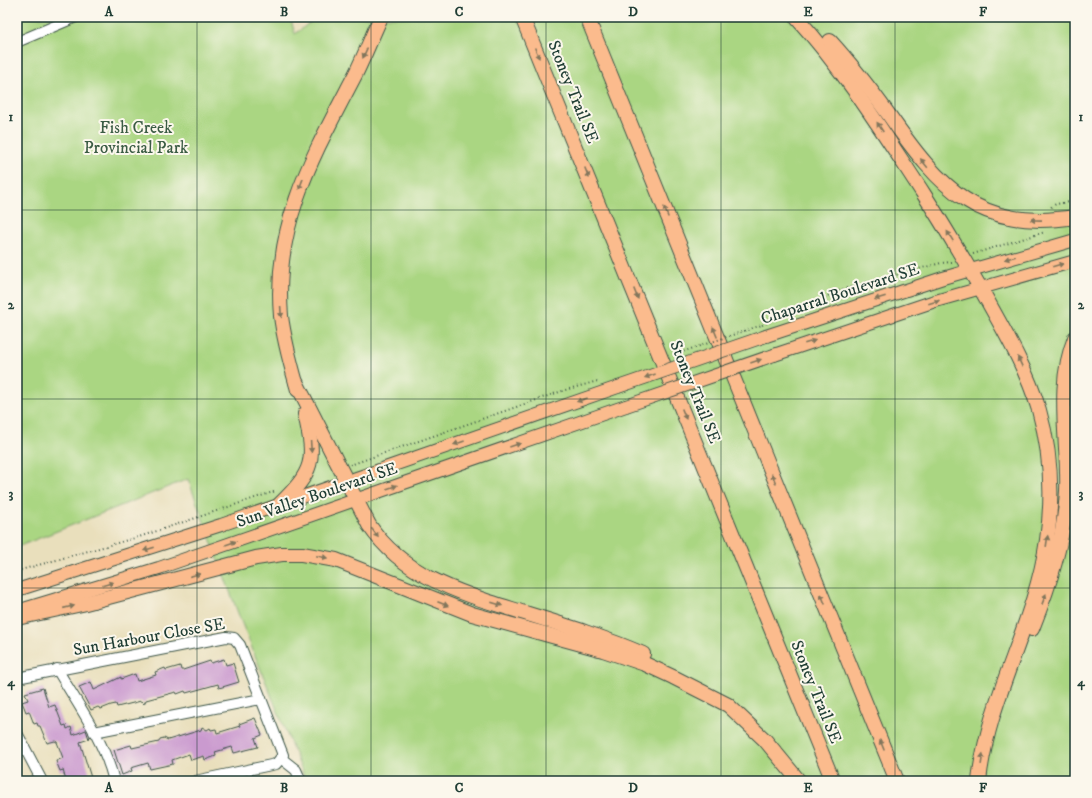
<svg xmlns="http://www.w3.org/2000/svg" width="1092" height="798" font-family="'IM FELL DW Pica',serif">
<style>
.green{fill:#aad682;stroke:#648a5b}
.building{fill:#ca9acf}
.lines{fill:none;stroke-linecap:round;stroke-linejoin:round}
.minor-casing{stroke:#3d5548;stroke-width:12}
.major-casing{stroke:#3d5548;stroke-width:14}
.highway-casing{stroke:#3d5548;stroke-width:16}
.path{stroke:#3d5548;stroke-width:2;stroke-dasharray:1 3;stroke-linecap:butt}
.minor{stroke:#fff;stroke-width:10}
.major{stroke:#fbbb8d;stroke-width:12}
.highway{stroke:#fbbb8d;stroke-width:14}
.major-bridge-casing{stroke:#3d5548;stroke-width:14;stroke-linecap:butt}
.path-bridge{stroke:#3d5548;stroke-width:2;stroke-dasharray:1 3;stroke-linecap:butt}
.major-bridge{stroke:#fbbb8d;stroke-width:12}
.oneway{fill:#82765c}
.grid{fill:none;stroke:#1f3d34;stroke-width:1;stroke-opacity:0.55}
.labels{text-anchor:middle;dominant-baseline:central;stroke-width:4;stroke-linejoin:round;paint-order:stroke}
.street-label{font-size:17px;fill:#1f3d34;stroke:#fbf7ec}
.park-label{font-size:17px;fill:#3b5c44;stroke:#fbf7ec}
.neatline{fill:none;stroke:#1f3d34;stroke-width:1.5}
.grid-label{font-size:13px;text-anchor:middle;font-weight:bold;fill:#1f3d34}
</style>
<rect width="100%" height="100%" fill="#fbf7ec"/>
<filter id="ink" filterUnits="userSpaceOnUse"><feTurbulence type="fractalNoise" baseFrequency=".025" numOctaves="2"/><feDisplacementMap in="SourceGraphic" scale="8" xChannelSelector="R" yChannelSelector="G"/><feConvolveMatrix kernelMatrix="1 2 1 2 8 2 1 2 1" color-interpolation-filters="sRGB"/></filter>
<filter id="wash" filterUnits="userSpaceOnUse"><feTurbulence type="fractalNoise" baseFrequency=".012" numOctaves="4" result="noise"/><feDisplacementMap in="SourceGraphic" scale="16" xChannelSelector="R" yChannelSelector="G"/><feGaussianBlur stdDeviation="0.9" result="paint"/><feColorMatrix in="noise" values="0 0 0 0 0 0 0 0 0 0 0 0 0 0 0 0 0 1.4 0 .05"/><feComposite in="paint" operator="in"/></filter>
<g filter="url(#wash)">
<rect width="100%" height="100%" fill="#e9dfbc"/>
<path class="green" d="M17,17H290L295,34L317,17H1075V781H306L241,621L188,479L17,547Z"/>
<g id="blocks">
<g class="building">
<path d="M224,659L226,665L233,663L239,682L219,688L218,684L186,693L185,691L177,694L176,692L146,700L144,704L141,701L117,707L116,704L111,705L101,709L98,707L91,710L79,687L91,682L94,690L121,677V679L135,674L137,681L156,675L155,672L165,668L166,670L180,666L181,670H183L210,661L211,663Z"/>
<path d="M43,688L49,707L55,705L63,726L66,725L67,729L71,727L73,735L86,730L89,739L80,742L92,781H66L63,770L60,771L56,761L63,758L57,742L55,741L47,743L40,726H38L37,723L34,724L29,711L26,712L22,702L28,700L25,693Z"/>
<path d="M255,718L262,735L255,738L258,747L234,753L232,747L215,752L216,756L205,760L204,756L191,760L189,754L172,760L173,764L150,769L148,763L131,768L132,771L122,775L114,750L131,745L132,748L159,742L160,739L164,738L168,740L201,730L202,727L207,730L210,728L211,730L216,729L217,733L240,726L239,724Z"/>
</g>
</g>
</g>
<g filter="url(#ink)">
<use href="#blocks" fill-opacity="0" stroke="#3d5548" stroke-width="1"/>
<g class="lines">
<g class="minor-casing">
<g id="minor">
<path d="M17,42L76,17"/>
<path d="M57,669C78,705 104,740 114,781"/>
<path d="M17,678L226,637L234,638L240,645L283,755L276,764L195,781"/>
<path d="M94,732L261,699"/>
<path d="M17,733L42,781"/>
<path d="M282,759L296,770L301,781"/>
</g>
</g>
<g class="major-casing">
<g id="major">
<path d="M766,336L943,278L1075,240"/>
<path d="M774,355L932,302L1075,261"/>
<path d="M17,590L221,525L618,387"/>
<path d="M17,611L159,568L626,406"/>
</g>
</g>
<g class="highway-casing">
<g id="highway">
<path d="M522,17L833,781"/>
<path d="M587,17L897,781"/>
<path d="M796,17C845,71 883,132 923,193C945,227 966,263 986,298C1006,334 1027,370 1039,410C1051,452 1053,497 1047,540C1035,624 988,697 979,781"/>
<path d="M830,41C851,64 871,90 889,115C940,188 978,232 1075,217"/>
<path d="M296,382L369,525C406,580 468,595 528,614C567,626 606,638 643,654"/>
<path d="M298,390C291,365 284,341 281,316C273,223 314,154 355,75C364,57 372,36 381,17"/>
<path d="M279,505C314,471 316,461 305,414"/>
<path d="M17,618L82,604L256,558L282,554H302L336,560L472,614L603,650L645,664L673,677L728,705L765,740L799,781"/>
<path d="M1032,629C1050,584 1064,540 1067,491C1069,441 1055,386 1075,338"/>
</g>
</g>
<g class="path">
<path d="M1051,207L1056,204L1075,201"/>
<path d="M973,254L1045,232"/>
<path d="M762,325L843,289L941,263L952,262"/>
<path d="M350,465L565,390L598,381"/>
<path d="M17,571L142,536L276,491"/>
</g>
<use href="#minor" class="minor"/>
<use href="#major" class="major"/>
<use href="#highway" class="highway"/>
<g class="major-bridge-casing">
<g id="major-bridge">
<path d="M618,387L766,336"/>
<path d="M626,406L774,355"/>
</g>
</g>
<path class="path-bridge" d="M676,354L762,325"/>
<use href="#major-bridge" class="major-bridge"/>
</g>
<defs><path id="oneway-solid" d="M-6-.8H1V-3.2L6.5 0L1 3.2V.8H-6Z"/></defs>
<g class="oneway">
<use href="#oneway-solid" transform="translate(365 53) rotate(114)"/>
<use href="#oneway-solid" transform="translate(537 53) rotate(67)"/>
<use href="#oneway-solid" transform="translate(880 127) rotate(-123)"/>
<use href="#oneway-solid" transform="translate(924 163) rotate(-129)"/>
<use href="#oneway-solid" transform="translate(587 173) rotate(68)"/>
<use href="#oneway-solid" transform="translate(301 184) rotate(111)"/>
<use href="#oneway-solid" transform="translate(666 212) rotate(-112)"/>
<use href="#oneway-solid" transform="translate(1036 220) rotate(-179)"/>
<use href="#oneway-solid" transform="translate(950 236) rotate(-122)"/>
<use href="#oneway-solid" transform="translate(1010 258) rotate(164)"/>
<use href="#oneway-solid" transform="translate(1058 265) rotate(-16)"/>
<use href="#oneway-solid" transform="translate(636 294) rotate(68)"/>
<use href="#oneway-solid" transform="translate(880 298) rotate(162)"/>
<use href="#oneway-solid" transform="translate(934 302) rotate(-17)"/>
<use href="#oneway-solid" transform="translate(281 312) rotate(86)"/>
<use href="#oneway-solid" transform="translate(715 332) rotate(-112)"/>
<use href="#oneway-solid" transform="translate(810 342) rotate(-18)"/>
<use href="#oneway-solid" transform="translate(756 361) rotate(-19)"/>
<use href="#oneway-solid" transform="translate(1020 362) rotate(-115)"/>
<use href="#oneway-solid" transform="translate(650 376) rotate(161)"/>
<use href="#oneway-solid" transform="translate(582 400) rotate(161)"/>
<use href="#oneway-solid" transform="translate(684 414) rotate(68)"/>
<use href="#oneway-solid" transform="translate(459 443) rotate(161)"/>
<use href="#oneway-solid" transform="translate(515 445) rotate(-19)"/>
<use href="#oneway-solid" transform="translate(311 447) rotate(86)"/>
<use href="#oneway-solid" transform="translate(774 479) rotate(-112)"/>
<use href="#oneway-solid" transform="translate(392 487) rotate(-19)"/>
<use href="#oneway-solid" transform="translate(375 533) rotate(53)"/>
<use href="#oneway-solid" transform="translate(1047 541) rotate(-82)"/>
<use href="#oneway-solid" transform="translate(231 543) rotate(-19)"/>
<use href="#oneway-solid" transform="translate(149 549) rotate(162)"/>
<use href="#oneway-solid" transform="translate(322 557) rotate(12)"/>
<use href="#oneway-solid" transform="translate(195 575) rotate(-15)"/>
<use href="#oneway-solid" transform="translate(108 584) rotate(-18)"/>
<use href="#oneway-solid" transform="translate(823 599) rotate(-112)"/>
<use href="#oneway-solid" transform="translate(1044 599) rotate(-69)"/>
<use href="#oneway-solid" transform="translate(443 604) rotate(21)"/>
<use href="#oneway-solid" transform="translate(497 604) rotate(18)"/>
<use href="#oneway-solid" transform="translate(69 607) rotate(-13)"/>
<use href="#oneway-solid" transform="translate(882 745) rotate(-112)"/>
<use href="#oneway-solid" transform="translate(982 759) rotate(-81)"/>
</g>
</g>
<path class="grid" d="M197,17V781M371,17V781M546,17V781M721,17V781M895,17V781M17,210H1075M17,399H1075M17,588H1075"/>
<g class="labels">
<g class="street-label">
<text transform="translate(573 92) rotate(68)">Stoney Trail SE</text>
<text transform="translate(840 294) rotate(-18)">Chaparral Boulevard SE</text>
<text transform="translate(695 392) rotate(68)">Stoney Trail SE</text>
<text transform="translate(317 495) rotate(-19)">Sun Valley Boulevard SE</text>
<text transform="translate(149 637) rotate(-10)">Sun Harbour Close SE</text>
<text transform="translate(816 692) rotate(68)">Stoney Trail SE</text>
</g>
<g class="park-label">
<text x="136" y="128">Fish Creek<tspan x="136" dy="20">Provincial Park</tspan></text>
</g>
</g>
<rect width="1092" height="798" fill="none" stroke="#fbf7ec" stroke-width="44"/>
<rect x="22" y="22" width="1048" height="754" class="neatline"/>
<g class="grid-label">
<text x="109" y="16">A</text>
<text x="284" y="16">B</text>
<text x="459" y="16">C</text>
<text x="633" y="16">D</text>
<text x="808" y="16">E</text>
<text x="983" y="16">F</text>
<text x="11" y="121">1</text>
<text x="1081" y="121">1</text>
<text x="11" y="309">2</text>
<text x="1081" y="309">2</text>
<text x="11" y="498">3</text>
<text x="1081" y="498">3</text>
<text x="11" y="686">4</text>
<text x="1081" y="686">4</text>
<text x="109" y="792">A</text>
<text x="284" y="792">B</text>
<text x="459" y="792">C</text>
<text x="633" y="792">D</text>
<text x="808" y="792">E</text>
<text x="983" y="792">F</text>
</g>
</svg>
